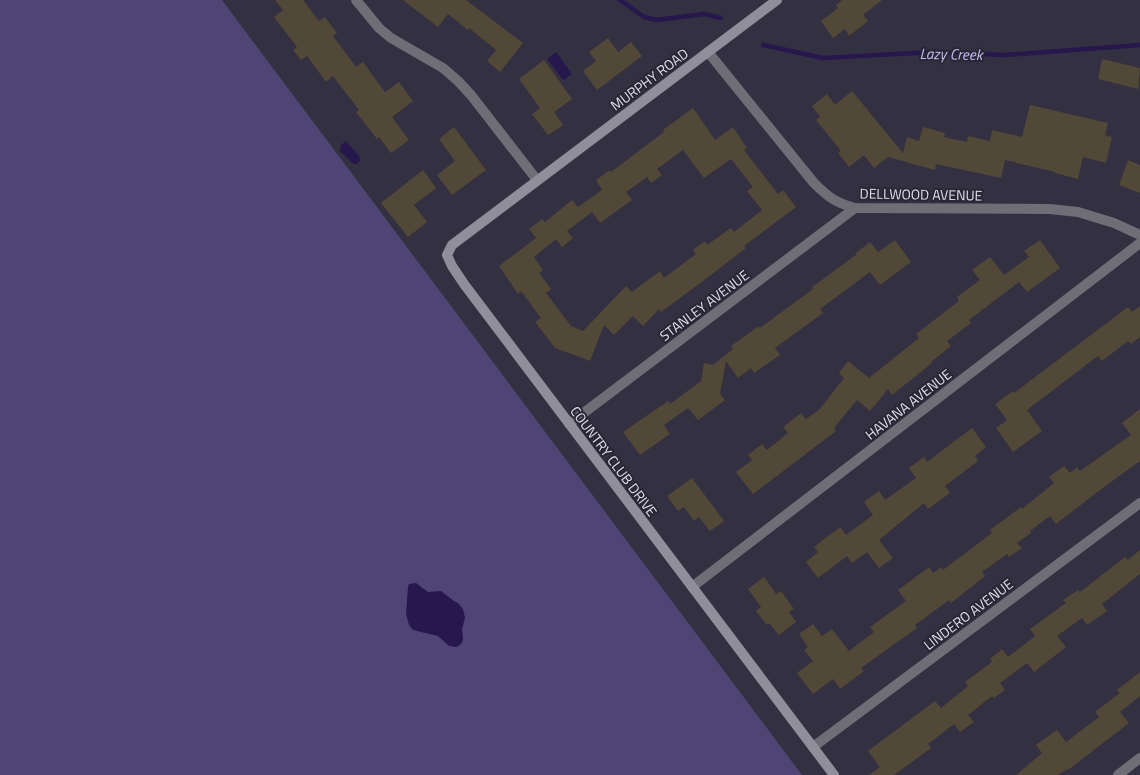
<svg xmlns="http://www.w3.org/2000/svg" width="1140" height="775" font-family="'Titillium Web',sans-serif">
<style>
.green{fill:#4f4574}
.water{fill:#26174c}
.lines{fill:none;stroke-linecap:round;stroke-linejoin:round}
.stream{stroke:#26174c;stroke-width:4.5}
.building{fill:#524838;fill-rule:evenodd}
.street{stroke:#6f6d76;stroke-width:10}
.secondary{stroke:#908e9b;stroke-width:10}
.labels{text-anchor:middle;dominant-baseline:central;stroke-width:4;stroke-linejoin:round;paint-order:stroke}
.street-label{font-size:14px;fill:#e1dfea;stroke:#292636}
.water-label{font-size:15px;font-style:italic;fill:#c6bdf2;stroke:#292636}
</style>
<rect width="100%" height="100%" fill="#333041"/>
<path class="green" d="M0,0H222L802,775H0Z"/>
<g class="water">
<path d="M556,52L572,74L563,80L547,59Z"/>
<path d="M346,141L359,156L360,161L357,164L352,163L340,151L341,145Z"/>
<path d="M416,583L428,592L441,591L454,601L458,603L463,609L465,618L462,629L463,639L462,643L457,647L449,646L438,636L413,630L409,625L406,614L408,587L409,584Z"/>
</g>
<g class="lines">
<g class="stream">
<path d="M620,0L644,17L657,20L704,14L721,18"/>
<path d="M763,45L823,58L934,52L1005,55L1140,45"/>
</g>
</g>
<g class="building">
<path d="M275,0H303L319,21L325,17L337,33L333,36L356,67L363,62L385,92L399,82L413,101L392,117L409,140L391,153L379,137L377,139L356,112L359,110L333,76L326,82L307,56L301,60L293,50L297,47L274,17L283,10Z"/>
<path d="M403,0H466L523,43L500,72L487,61L496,50L469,28L468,30L448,14L438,27Z"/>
<path d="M842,0H882L863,15L868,21L849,36L845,29L833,38L821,21L838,8L836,5Z"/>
<path d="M608,38L618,52L631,42L642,56L597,90L583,71L596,61L589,52Z"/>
<path d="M1102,59L1140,68L1138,89L1098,79Z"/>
<path d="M544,60L572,99L554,112L563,125L548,135L532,114L540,108L519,79Z"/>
<path d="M852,91L903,153L907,137L919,141L923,127L945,133L944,137L967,142L968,136L990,141L992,130L1022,137L1030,105L1108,123L1105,135L1112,137L1106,163L1083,157L1078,179L1055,173V172L1005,160L1001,178L936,164L935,170L888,157L874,168L864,155L849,167L838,153L841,151L816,120L820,117L812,106L827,94L835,105Z"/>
<path d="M693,108L715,140L733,127L747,148L744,150L778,194L783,190L796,207L744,246L746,248L703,281L661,312L659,309L643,326L633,316L614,335L604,325L590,361L555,348L535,322L541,318L521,291L518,294L499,266L536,238L529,229L542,219L545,222L572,200L578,207L602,190L596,180L610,170L611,172L664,132L663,130ZM683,150L704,178L731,159L753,187L747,191L762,210L734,232L731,228L707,245L705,241L693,250L696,254L664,278L660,271L632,292L626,286L583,331L571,326L546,293L551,289L539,273L543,270L534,257L556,239L562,247L573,238L567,231L592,212L600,223L632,200L626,192L647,177L651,183L662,175L657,169Z"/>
<path d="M454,127L486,170L452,195L437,175L455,161L439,139Z"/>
<path d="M1128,160L1140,165V193L1119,185Z"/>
<path d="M423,170L436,188L414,205L427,222L408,237L381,203Z"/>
<path d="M895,240L911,262L880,285L870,272L820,309L823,313L775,348L780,355L754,373L751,368L738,378L726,361L720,394L725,400L698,420L688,408L664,425L670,434L640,455L623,432L668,401L670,404L701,381L704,363L713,365L733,349L731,346L759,326L760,328L813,289L811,288L857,254L856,253L870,242L878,252Z"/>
<path d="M1040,240L1060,268L1027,292L1019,282L969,320L971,323L947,341L951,346L931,362L932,363L892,395L888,389L870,411L857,400L834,428L836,431L753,494L736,472L752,460L748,455L762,444L767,450L788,433L783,427L801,413L806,419L819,410L844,378L839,373L848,361L869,378L919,338L916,334L959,301L957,297L980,280L972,270L990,257L1004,275L1029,257L1024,251Z"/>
<path d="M1140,306V337L1131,344L1128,341L1102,361L1098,356L1027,410L1042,431L1013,452L996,428L1007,420L995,404L1013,391L1014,393L1128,307L1132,312Z"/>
<path d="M1140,409V461L1104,487L1056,524L1050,516L1030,531L1031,533L1017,543L1022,548L1009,557L1007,554L982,572L985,576L951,603L949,600L915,625L917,628L861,668L864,671L840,689L833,679L813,694L797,673L813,661L804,650L808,647L799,634L813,624L822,636L832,629L849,651L874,632L870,627L906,601L898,590L929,567L933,573L941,567L943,570L992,533L990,530L1021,507L1022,509L1054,483L1049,477L1064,466L1070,473L1077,467L1080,471L1131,435L1122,423Z"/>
<path d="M972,428L986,447L975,456L978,461L945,486L950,493L928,509L924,503L879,540L893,558L879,568L867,552L852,563L847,556L818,578L806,562L818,552L814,547L840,527L846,535L873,515L864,502L879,491L885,500L916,478L909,468L924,457L927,462Z"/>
<path d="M692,478L724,521L710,531L699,517L694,521L684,507L678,511L667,496Z"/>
<path d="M1140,550V574L1102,604L1107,611L1087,625L1082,618L1057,636L1066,647L1034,672L1027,663L1000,683L1005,690L994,698L992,696L968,715L974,722L960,732L954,724L928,744L931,748L894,775H869L880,767L868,751L935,701L941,708L968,686L965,682L992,662L990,659L1002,649L1008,657L1035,636L1030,629L1066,603L1063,600L1078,590L1080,592L1125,557L1128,560Z"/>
<path d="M764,577L776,594L781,591L794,609L789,612L796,622L779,635L769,623L767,625L756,611L761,607L748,589Z"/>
<path d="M1140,672V696L1120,712L1129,723L1068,770L1067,769L1058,775H1016L1042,753L1036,745L1057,730L1066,742L1099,717L1095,712L1120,693L1117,690Z"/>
</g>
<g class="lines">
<g class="street">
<path d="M356,0L379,28L391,38L443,68L458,81L471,95L537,180"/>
<path d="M708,52L814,183C828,197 836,203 855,208L1050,209L1078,212L1114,223L1140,235"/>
<path d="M569,424L855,208"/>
<path d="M692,587L1140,243"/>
<path d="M813,747L1140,503"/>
<path d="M1118,775L1140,758"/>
</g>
<path class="secondary" d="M777,0L452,245L447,255L452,266L464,284L834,775"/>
</g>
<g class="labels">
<g class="street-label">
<text transform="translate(649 79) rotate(-37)">MURPHY ROAD</text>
<text transform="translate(921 194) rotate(1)">DELLWOOD AVENUE</text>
<text transform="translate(704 305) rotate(-37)">STANLEY AVENUE</text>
<text transform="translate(908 404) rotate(-38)">HAVANA AVENUE</text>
<text transform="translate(614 461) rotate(53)">COUNTRY CLUB DRIVE</text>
<text transform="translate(968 614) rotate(-37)">LINDERO AVENUE</text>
</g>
<g class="water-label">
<text transform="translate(951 54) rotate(1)">Lazy Creek</text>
</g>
</g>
</svg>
